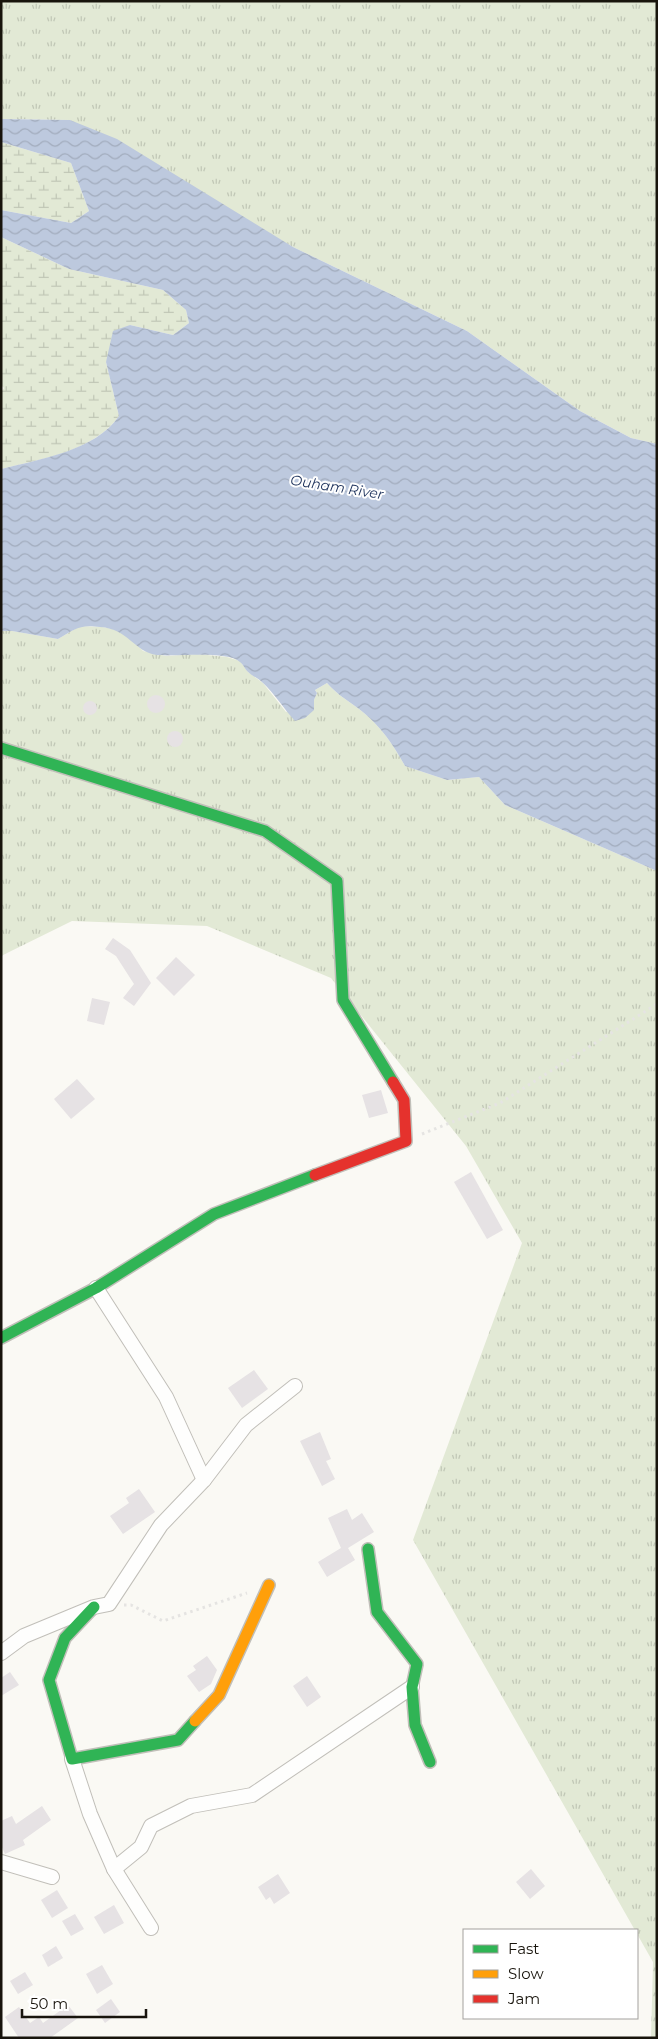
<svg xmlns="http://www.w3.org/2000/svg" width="658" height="2039" font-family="Montserrat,sans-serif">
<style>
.grass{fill:url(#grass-tufts)}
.wetland{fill:url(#wetland-marsh)}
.water{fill:url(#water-waves)}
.building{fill:#e6e2e4}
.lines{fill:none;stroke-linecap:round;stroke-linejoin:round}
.street-casing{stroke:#c1bfb9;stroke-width:16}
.fast-casing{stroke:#c1bfb9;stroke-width:14}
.slow-casing{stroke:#c1bfb9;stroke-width:14}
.jam-casing{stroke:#c1bfb9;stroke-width:14}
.path{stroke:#e5e4e2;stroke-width:3;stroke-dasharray:2.5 4;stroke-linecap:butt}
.street{stroke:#fefefd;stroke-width:14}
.fast{stroke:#30b455;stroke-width:11}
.slow{stroke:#ff9f0a;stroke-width:11}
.jam{stroke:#e5322d;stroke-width:11}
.labels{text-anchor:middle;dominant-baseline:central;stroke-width:4;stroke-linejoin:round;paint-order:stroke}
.water-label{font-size:14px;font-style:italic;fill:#1b305a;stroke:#fff}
</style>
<defs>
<pattern id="grass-tufts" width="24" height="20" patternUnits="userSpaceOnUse" patternTransform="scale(1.25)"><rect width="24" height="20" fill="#e2e9d5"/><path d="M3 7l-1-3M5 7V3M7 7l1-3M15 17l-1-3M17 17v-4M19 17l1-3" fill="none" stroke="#c1c7b6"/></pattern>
<pattern id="wetland-marsh" width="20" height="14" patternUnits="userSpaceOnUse" patternTransform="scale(1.25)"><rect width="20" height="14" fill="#e2e9d5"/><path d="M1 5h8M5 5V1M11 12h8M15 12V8" fill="none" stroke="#c1c7b6"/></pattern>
<pattern id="water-waves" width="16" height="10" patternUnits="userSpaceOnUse" patternTransform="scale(1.25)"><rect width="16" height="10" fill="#bdc9de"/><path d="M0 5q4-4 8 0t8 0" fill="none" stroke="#a2acbd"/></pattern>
</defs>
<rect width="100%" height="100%" fill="#faf9f4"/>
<g class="grass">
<path d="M1,1H657V444L631,438L580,411L467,331L293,247L70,120L1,119Z"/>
<path d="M80,626L102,627L118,630L135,642L143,651L166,656L197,654L227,657L240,661L248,672L263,683L286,712L314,700L317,693L315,690L327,683C337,695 352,703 364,713C382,728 394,746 405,766L447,780L479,777L505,805L657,871V2038H651L653,1962L413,1540L522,1243L466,1146L331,978L207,926L72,921L1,956V631H12L58,639Z"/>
</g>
<g class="wetland">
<path d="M1,142L71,163L89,211L71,223L1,210Z"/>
<path d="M1,237L69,269L163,290L186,310L189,323L173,335L130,325L106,362L119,416C93,452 41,459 1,469V392L4,388L1,385Z"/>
</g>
<path class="water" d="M1,119L70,120L117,139L293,247L467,331L580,411L631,438L657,444V871L505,805L479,777L447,780L405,766C394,746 382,728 364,713C352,703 337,695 327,683L315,690L317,693L314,700V710L305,718L295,721C284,709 274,693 263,683C258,678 252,676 247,671C245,669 243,664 240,662C227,650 175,657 157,655C134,652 129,629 100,627C79,624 75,629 58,639L12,631H1V469C40,459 95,451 119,416L106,362L113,331L130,325L173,335L189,323L186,310L163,290L69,269L1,237V210L71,223L89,211L71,163L1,142Z"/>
<g class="building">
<circle cx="156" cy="704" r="9"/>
<circle cx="90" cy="708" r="7"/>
<circle cx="175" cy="739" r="8"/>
<path d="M113,938L130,950L151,983L134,1006L123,998L134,984L116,956L105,949Z"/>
<path d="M176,957L195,975L174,996L156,978Z"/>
<path d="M92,998L110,1002L104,1025L87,1021Z"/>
<path d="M77,1079L95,1099L71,1119L54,1099Z"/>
<path d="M381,1090L388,1113L369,1118L362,1095Z"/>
<path d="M471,1172L503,1230L487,1239L454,1182Z"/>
<path d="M254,1370L268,1389L242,1408L228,1388Z"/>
<path d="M320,1432L331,1459L326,1461L335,1479L322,1486L300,1441Z"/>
<path d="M139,1489L155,1512L123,1534L110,1516L129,1503L126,1498Z"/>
<path d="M347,1509L352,1520L362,1513L374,1532L348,1548L355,1560L327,1577L318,1562L341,1548L328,1518Z"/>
<path d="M207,1656L217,1670L211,1684L199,1692L187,1676L196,1670L193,1666Z"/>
<path d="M10,1672L19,1685L1,1696V1678Z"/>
<path d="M307,1676L321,1697L307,1707L293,1686Z"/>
<path d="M42,1806L51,1820L23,1840L25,1845L5,1854L1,1845V1821L12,1816L16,1824Z"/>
<path d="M531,1869L545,1886L530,1899L516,1882Z"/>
<path d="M278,1874L290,1893L274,1904L270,1897L266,1900L258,1887Z"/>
<path d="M57,1890L68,1908L52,1918L41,1900Z"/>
<path d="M114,1905L124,1923L104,1934L94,1917Z"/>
<path d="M75,1914L84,1929L71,1936L62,1921Z"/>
<path d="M56,1946L63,1958L48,1967L42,1955Z"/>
<path d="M102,1965L113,1984L97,1994L86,1974Z"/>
<path d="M25,1972L33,1985L18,1994L10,1981Z"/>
<path d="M111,1999L120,2012L105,2023L96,2010Z"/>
<path d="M68,2005L78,2018L50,2038H19L5,2017L19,2007L30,2023L39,2017L43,2023Z"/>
</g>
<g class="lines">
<g class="street-casing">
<g id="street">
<path d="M96,1288L166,1397L204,1480"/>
<path d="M1,1653L24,1636L94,1607L109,1604L161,1525L204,1480L246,1425L295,1386"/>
<path d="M72,1759L90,1814L114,1869L151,1928"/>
<path d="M1,1862L52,1877"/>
<path d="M114,1869L141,1847L151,1826L191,1806L252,1795L412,1687"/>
</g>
</g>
<g class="fast-casing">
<g id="fast">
<path d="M1,748L265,831L337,881L343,1000L393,1082"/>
<path d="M1,1338L96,1288L214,1214L315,1175"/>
<path d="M368,1549L377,1612L417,1664L412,1687L415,1725L430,1762"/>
<path d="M94,1607L65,1638L49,1680L72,1759L178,1740L195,1721"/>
</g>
</g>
<g class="slow-casing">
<path id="slow" d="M195,1721L219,1695L269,1585"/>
</g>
<g class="jam-casing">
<path id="jam" d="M315,1175L406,1141L404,1100L393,1082"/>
</g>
<g class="path">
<path d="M422,1134L500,1103L657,1004"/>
<path d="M124,1605H131L163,1621L247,1593"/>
</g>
<use href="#street" class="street"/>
<use href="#fast" class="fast"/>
<use href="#slow" class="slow"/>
<use href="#jam" class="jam"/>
</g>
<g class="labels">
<g class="water-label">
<text transform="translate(337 487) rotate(9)">Ouham River</text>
</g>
</g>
<rect width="658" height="2039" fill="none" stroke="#18140c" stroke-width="5"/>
<rect x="463" y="1929" width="175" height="90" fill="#ffffff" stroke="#a3a19e"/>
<rect x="473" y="1945" width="25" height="8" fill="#30b455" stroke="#a3a19e"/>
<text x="508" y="1954" font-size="15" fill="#18140c">Fast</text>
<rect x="473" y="1970" width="25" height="8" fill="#ff9f0a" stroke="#a3a19e"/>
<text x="508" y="1979" font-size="15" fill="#18140c">Slow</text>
<rect x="473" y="1995" width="25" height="8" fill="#e5322d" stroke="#a3a19e"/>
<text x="508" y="2004" font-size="15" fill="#18140c">Jam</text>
<path d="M22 2009v8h124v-8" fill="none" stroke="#18140c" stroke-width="2.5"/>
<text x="30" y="2009" font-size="15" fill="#18140c" stroke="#ffffff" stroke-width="4" paint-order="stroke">50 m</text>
</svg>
